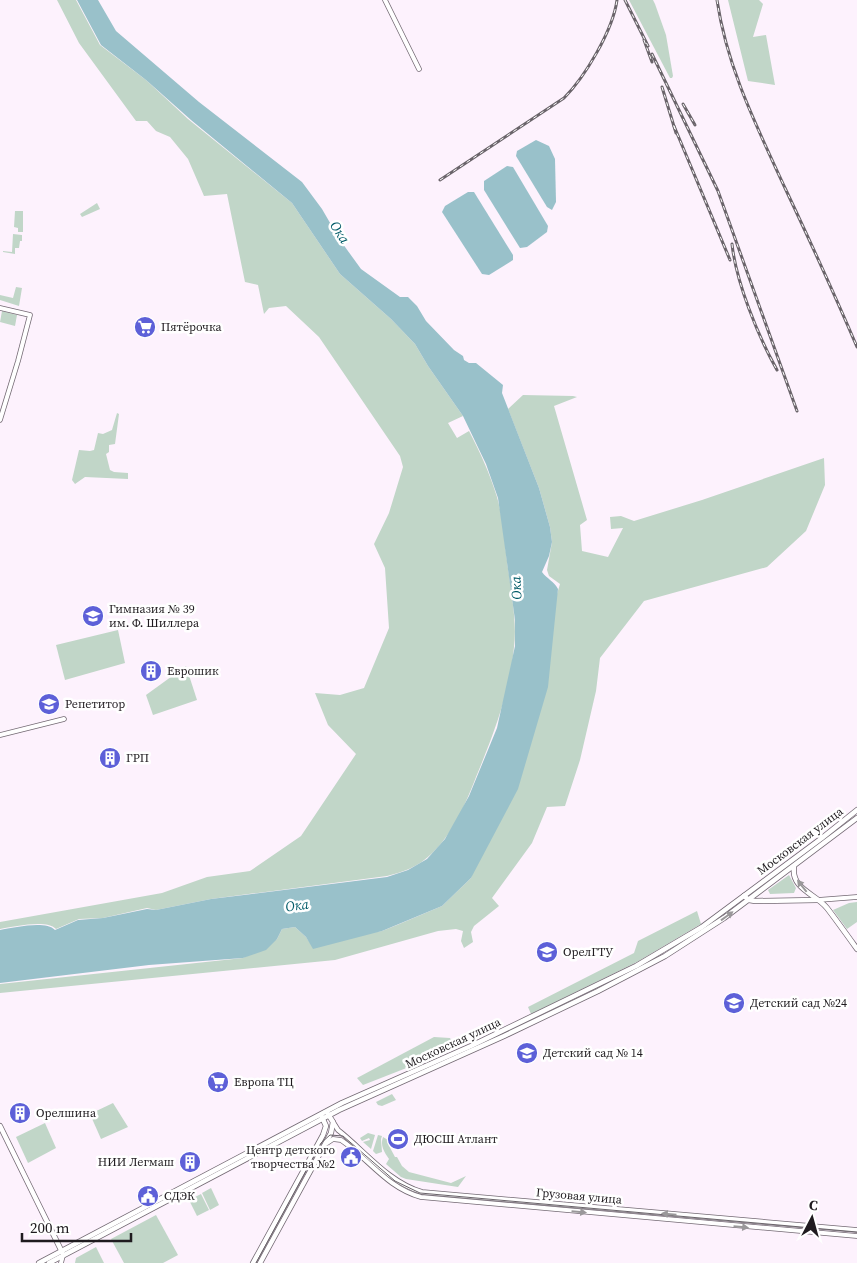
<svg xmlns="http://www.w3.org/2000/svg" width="857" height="1263" font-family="'Source Serif 4',serif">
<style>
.green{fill:#c1d6c8}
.water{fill:#99c1ca}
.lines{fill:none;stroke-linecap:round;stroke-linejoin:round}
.tertiary-casing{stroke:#736973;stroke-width:5.5}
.secondary-casing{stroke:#736973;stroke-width:6}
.primary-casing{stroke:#736973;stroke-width:6}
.tertiary{stroke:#fff;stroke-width:4}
.secondary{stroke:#fff;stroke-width:4.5}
.primary{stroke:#fff;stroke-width:4.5}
.tram{stroke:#6a646a;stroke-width:1}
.rail-casing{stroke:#6a646a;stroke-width:3}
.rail{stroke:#fff;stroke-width:1;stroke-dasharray:4;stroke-linecap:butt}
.oneway{fill:#9a989a}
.labels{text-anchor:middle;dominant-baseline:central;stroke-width:5;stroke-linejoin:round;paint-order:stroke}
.poi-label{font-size:12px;fill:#1f1b1f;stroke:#fff;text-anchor:start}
.street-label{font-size:12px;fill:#1f1b1f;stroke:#fff}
.water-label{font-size:14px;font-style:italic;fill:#025b68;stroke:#fff}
</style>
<rect width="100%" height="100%" fill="#fdf2fd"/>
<g class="green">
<path d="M57,0H76L100,45L146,80L188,119L292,203L340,274L391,319L415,344L428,366L463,416L448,423L457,438L469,431C480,452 490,474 497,497C504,522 505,550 509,575C512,599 517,624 514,647C510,692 493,736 476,777C463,811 444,854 409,869C402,872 394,874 387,876L211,899L156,910L147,908L103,918L79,919L56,929C46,919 14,927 0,929V922L162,893L207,877L250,871L301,836L356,754L328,725L315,693L340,695L364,688L389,628L385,568L374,544L389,513L403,467L400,456L319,337L286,306L269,308L264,314L258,285L245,282L227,194L204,196L188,159L170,137L156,131L147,121H136L79,43Z"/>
<path d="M629,0H653L655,4L666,35L673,76L672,78H670Z"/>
<path d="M728,0H759L763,4L753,37L766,35L775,85L748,81Z"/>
<path d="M97,203L100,209L82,217L80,214Z"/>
<path d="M15,211H23V232H18V228L14,227Z"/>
<path d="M13,234L22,235V241H20L19,248H15V254L3,252V251L12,252Z"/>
<path d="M16,287L22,288L19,306L0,300V295L13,298Z"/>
<path d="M2,311L17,315L15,326L0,322Z"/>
<path d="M523,395L573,396L577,397L554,406L587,520L580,525L582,551L608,557L623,528L611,529L610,517L621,516L634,521L702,500L824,458L825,485L806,531L767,567L644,601L600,658L596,691L580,760L565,806L547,807L532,843L492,898L499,906L474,926L471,932L473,942L464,948L461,941L463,931L456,929L438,931L335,960L0,993V984L243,958L277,939L282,929L295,927L306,937L310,943L382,931L397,925L442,906L471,878L560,584L549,576L547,570L552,542L550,527L539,488L508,409Z"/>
<path d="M117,413L119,414L115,444L109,445V452L106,454L110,470L114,472L128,473V479L85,477L75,484L72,480L79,450L90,451L94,450L98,433L103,434L112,430Z"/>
<path d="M118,630L125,663L65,680L56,645Z"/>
<path d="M186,666L197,700L153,715L146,695Z"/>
<path d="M789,875L796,888L794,893L770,894L768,890Z"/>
<path d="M857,902V922L847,929L833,910L849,903Z"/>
<path d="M697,911L701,924L637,962L531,1014L528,1007L634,953L638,941Z"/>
<path d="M434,1037L450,1038L454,1045L450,1051L363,1085L357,1078Z"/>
<path d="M392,1094L396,1100L382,1106L378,1105L376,1102Z"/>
<path d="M113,1103L128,1127L101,1139L90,1114Z"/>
<path d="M45,1123L56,1148L28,1163L16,1137Z"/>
<path d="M368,1133L375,1135L371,1149L363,1142L370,1140L369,1138L362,1141L360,1138Z"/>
<path d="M378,1135L382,1136L381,1139L382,1152L376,1154L373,1151Z"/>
<path d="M383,1137L388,1140L387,1142L395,1157H397L402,1166L409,1172L451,1183L466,1176L458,1187L406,1179L401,1177L386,1164L389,1159C384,1152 380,1145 383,1137Z"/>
<path d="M211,1188L219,1205L210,1210L202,1193Z"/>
<path d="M201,1194L209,1210L197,1216L189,1200Z"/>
<path d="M156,1215L178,1255L163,1263H124L111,1239Z"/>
<path d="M96,1247L104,1263H75L76,1258Z"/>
</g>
<g class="water">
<path d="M77,0H98L116,31L199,102L302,182L322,209L340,240L361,269L400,297H408L417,306L426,321L454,350L463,356L464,360L469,363H476L503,385L502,393L539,488L550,527L552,542L549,556L542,572C547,579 554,581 558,589L548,687L518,789L471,878L442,906L382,931L313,949L306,937L295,927L282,929L277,939L266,950L243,958L149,965L0,983V930C14,928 45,920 55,930L78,920L103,918L147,909L156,910L211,899L387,877L408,870L427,859L445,839L469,796L497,728L515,646V620L498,498L486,464L463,416L428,366L415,344L391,319L340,274L292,203L191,120L146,80L101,45Z"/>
<path d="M536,140L549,146L555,159L556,202L552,210L547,207L516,156L517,151Z"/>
<path d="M507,166L513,167L548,226L547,232L527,247L520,248L484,190V181Z"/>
<path d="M468,192H474L513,255V260L489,275L482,274L442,212L445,206Z"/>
</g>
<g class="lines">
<g class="tertiary-casing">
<g id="tertiary">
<path d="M385,0L419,69"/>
<path d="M0,308L30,315L18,361L0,420"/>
<path d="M0,735L64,719"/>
<path d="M818,900L857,897"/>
<path d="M333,1122L338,1130C365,1151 388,1182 422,1192L857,1230"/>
<path d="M327,1143L333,1139L341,1140C368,1158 387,1188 421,1197L857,1236"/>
<path d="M61,1263L63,1255"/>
</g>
</g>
<g class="secondary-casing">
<g id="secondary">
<path d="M794,867C791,889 816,894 827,908C837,921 847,935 857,949"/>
<path d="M744,896L749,900L755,901L817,900"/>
<path d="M253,1263L323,1135L326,1126L321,1115"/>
<path d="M260,1263L331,1133L333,1122L328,1114"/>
</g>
</g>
<g class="primary-casing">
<g id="primary">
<path d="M0,1126L62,1252"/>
<path d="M39,1263L342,1103L471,1046L636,966L702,927L822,838L857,810"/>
<path d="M49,1263L339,1110L504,1036L598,991L665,956L724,918L857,818"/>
</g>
</g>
<use href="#tertiary" class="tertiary"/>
<use href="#secondary" class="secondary"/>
<use href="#primary" class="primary"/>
<path class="tram" d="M256,1263L321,1143L330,1135L343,1136L395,1181L420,1193L857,1232"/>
<g class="rail-casing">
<g id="rail">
<path d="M625,0L648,46"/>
<path d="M717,0C727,68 757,127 785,188C810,241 834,293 857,347"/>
<path d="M644,40L652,62"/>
<path d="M652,54L718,191L797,411"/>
<path d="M662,87L676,133"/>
<path d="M683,104L695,125"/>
<path d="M674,126L730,260"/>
<path d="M440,180L564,98C585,77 613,30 617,0"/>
<path d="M732,244C736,282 758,336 777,370"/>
</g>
</g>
<use href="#rail" class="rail"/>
</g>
<defs><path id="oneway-solid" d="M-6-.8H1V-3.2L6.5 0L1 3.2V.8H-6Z" transform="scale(1.25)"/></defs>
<g class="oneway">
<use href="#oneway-solid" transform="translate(802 886) rotate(-128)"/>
<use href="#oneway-solid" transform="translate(727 916) rotate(-36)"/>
<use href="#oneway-solid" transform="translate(579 1212) rotate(5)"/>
<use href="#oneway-solid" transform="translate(669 1214) rotate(-175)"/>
<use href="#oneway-solid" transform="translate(741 1227) rotate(5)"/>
</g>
<defs>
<g id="supermarket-disc" transform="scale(1.125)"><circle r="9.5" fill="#5d60d8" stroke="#fff"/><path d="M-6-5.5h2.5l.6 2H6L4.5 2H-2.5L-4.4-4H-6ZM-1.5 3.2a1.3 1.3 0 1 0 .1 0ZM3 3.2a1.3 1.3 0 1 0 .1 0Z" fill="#fff"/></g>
<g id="school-disc" transform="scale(1.125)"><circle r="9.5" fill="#5d60d8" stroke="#fff"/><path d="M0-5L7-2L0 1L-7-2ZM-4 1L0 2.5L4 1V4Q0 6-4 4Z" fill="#fff"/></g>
<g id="building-disc" transform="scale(1.125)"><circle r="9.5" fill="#5d60d8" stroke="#fff"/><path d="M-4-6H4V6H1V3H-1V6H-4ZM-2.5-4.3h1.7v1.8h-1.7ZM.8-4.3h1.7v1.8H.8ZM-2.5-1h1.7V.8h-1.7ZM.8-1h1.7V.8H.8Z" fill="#fff"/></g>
<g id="university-disc" transform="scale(1.125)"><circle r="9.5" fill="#5d60d8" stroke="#fff"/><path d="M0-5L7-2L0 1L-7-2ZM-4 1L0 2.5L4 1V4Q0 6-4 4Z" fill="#fff"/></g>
<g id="stadium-disc" transform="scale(1.125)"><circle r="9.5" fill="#5d60d8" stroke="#fff"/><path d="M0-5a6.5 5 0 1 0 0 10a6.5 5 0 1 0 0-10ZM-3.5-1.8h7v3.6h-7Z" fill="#fff"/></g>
<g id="civic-disc" transform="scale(1.125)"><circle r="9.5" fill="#5d60d8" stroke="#fff"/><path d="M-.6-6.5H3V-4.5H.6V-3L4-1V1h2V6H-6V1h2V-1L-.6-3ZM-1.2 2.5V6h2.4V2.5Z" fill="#fff"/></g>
</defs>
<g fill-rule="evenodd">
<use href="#supermarket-disc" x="145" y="327"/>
<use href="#school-disc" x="93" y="616"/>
<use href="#building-disc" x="151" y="671"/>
<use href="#school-disc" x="49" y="704"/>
<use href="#building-disc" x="110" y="758"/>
<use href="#university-disc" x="547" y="952"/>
<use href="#school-disc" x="734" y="1003"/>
<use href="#school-disc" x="527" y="1053"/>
<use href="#supermarket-disc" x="218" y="1082"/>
<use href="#building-disc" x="20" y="1113"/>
<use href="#stadium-disc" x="398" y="1139"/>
<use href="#civic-disc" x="351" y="1157"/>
<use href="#building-disc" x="190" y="1162"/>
<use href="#civic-disc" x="148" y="1196"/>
</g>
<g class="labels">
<g class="poi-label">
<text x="161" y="327">Пятёрочка</text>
<text x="109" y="609">Гимназия № 39<tspan x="109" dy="14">им. Ф. Шиллера</tspan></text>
<text x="167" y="671">Еврошик</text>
<text x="65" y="704">Репетитор</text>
<text x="126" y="758">ГРП</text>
<text x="563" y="952">ОрелГТУ</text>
<text x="750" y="1003">Детский сад №24</text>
<text x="543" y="1053">Детский сад № 14</text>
<text x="234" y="1082">Европа ТЦ</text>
<text x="36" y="1113">Орелшина</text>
<text x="414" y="1139">ДЮСШ Атлант</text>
<text x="335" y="1150" text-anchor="end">Центр детского<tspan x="335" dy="14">творчества №2</tspan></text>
<text x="174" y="1162" text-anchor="end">НИИ Легмаш</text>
<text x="164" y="1196">СДЭК</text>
</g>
<g class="street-label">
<text transform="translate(800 841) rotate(-37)">Московская улица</text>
<text transform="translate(453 1043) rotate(-25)">Московская улица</text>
<text transform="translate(579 1196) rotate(5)">Грузовая улица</text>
</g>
<g class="water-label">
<text transform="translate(340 232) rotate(57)">Ока</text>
<text transform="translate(516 588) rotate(-93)">Ока</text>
<text transform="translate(297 905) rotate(-7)">Ока</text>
</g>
</g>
<g transform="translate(812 1218) rotate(6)" stroke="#ffffff" stroke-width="4" paint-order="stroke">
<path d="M0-4L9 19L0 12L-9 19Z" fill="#1f1b1f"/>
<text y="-8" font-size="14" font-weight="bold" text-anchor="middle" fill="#1f1b1f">С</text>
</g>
<path d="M22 1233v8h109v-8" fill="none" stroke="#1f1b1f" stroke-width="2.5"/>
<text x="30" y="1233" font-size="15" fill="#1f1b1f" stroke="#ffffff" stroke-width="4" paint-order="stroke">200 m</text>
</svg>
